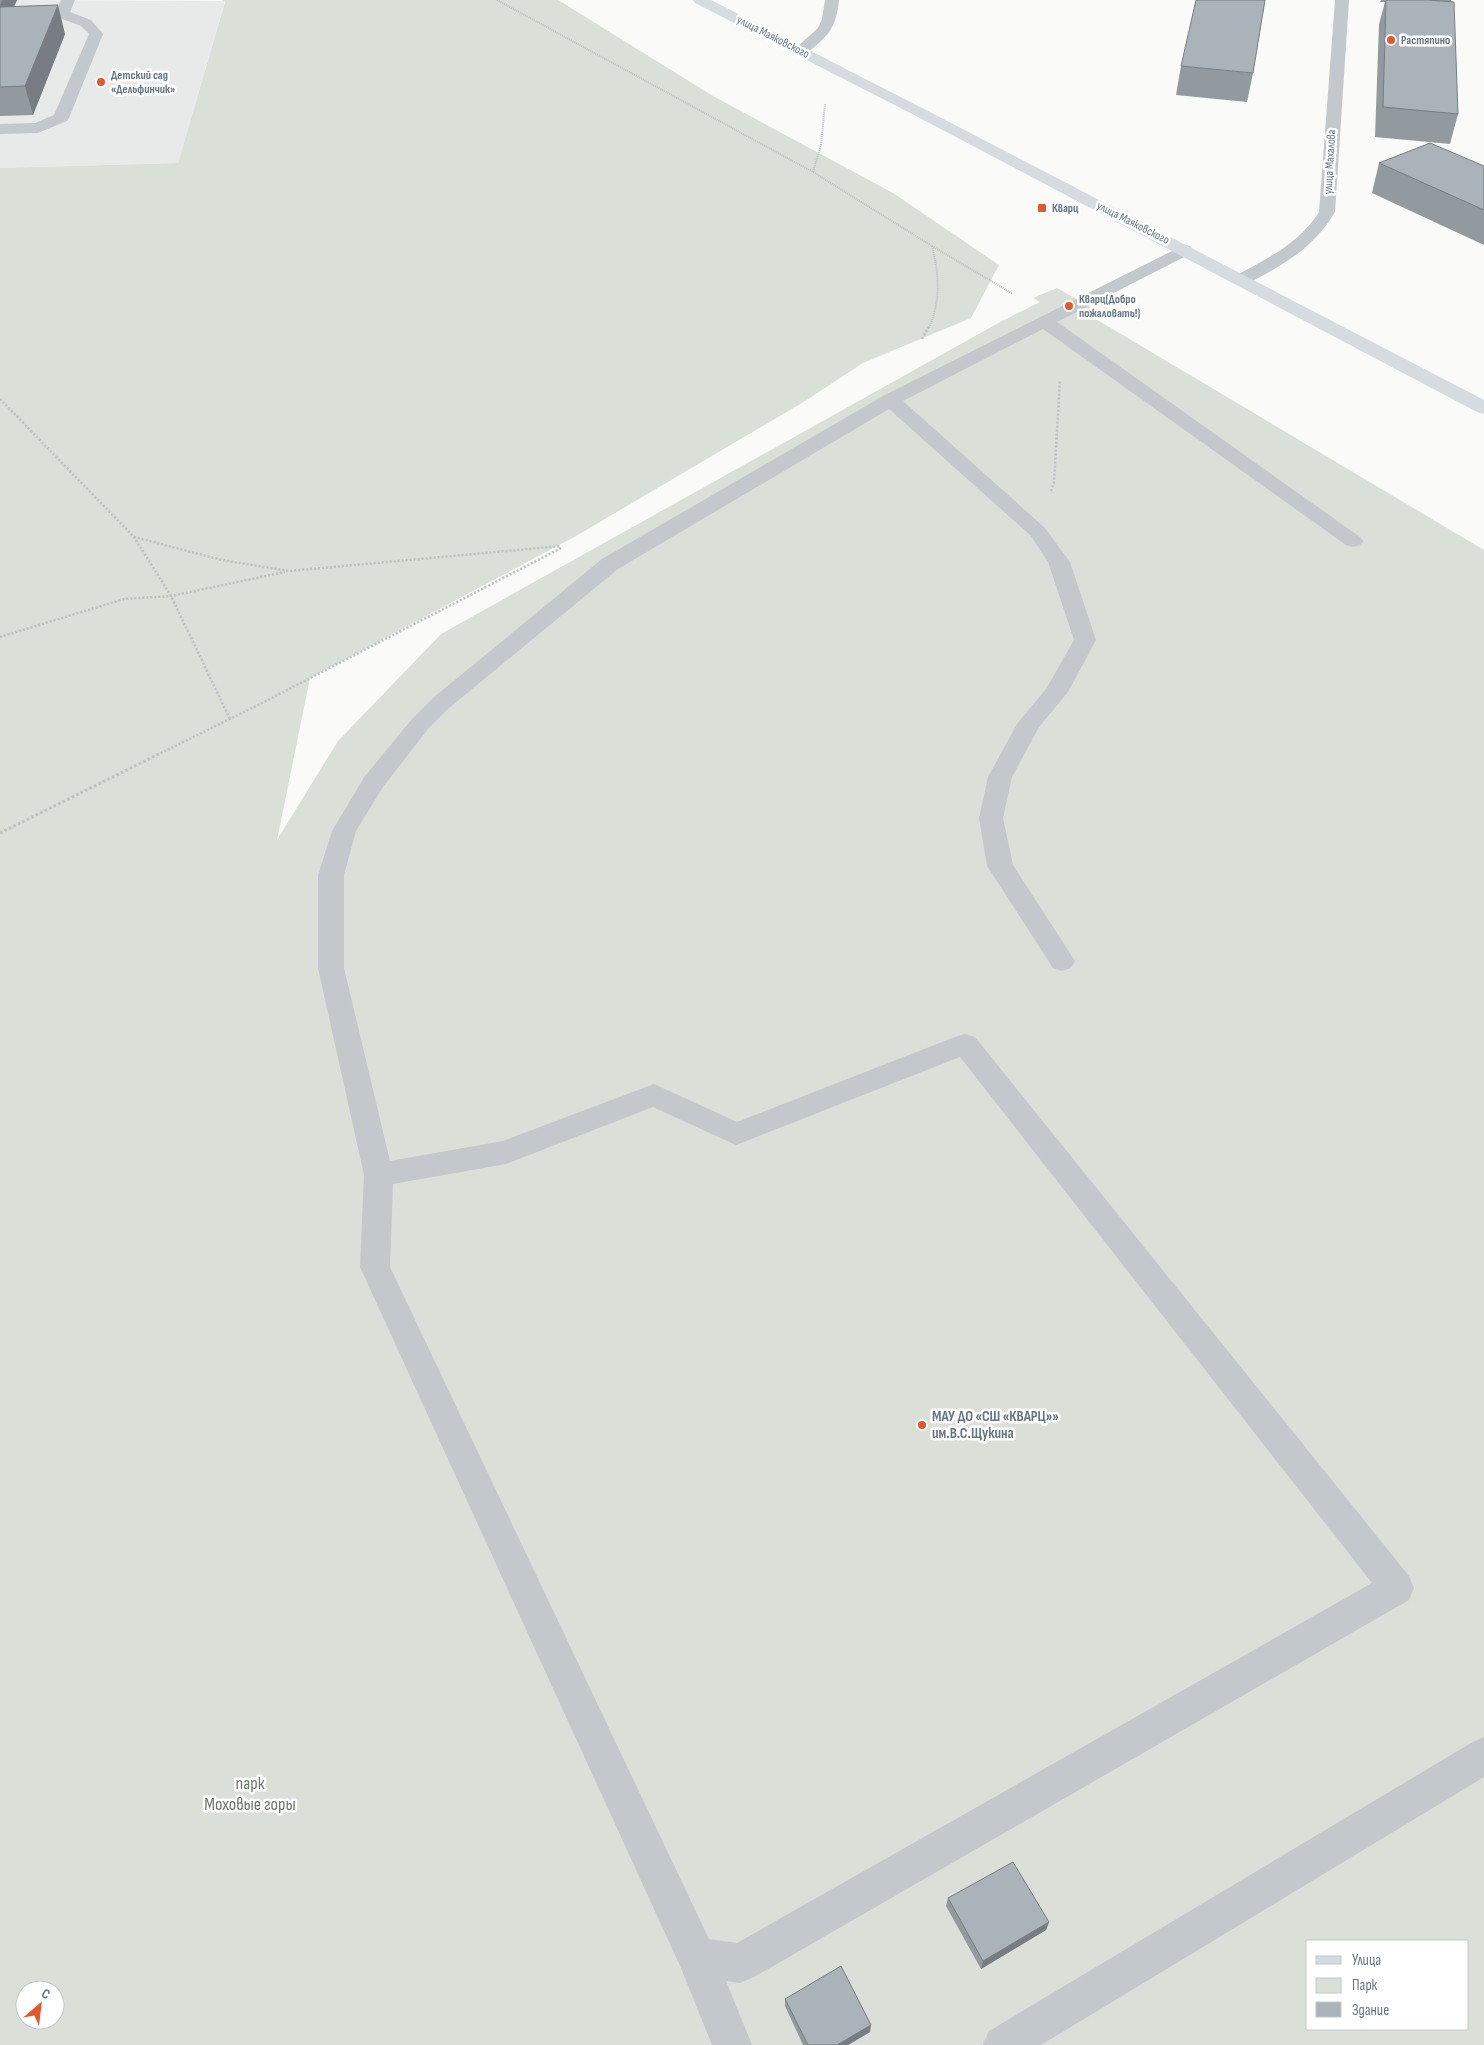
<svg xmlns="http://www.w3.org/2000/svg" width="1484" height="2045" font-family="'Sofia Sans Condensed',sans-serif">
<style>
.built{fill:#e8e9e9}
.green{fill:#dadfd7;fill-rule:evenodd}
.lines{fill:none;stroke-linecap:round;stroke-linejoin:round}
.path-far2{stroke:#bbbfc2;stroke-width:2;stroke-dasharray:1 1;stroke-linecap:butt}
.path-far1{stroke:#bbbfc2;stroke-width:2.5;stroke-dasharray:2 2;stroke-linecap:butt}
.path{stroke:#bbbfc2;stroke-width:3;stroke-dasharray:2.5 2.5;stroke-linecap:butt}
.minor{fill:#c3c8cc;fill-rule:evenodd}
.major{fill:#d6dbdf;fill-rule:evenodd}
.wall{fill:#929a9f}
.shaded-wall{fill:#777d82}
.building{fill:#aab3b9;stroke:#777d82}
.poi-dot{fill:#e4572e;stroke:#fff;stroke-width:2}
.labels{text-anchor:middle;dominant-baseline:central;stroke-width:5;stroke-linejoin:round;paint-order:stroke}
.far-street-label{font-size:12px;fill:#657683;stroke:#fff}
.far-poi-label{font-size:12px;font-weight:bold;fill:#657683;stroke:#fff;text-anchor:start}
.poi-label{font-size:15px;font-weight:bold;fill:#657683;stroke:#fff;text-anchor:start}
.near-park-label{font-size:18px;fill:#687a64;stroke:#fff}
</style>
<rect width="100%" height="100%" fill="#fafaf8"/>
<path class="built" d="M0,0L225,1L178,163L0,168Z"/>
<path class="green" d="M222,0H558L713,96L893,193L999,265L971,318L863,363L802,403L576,536L310,678L277,840L338,741L441,634L1002,321L1040,302L1033,298L1057,288L1097,311L1089,315L1484,550V2045H0V168L178,163L225,2ZM1308,1941H1468V2029H1308ZM25,1990H55V2020H25Z"/>
<g class="lines">
<g class="path-far2">
<path d="M497,0L813,172L932,246C939,275 941,300 929,328"/>
<path d="M813,172L821,145L825,104"/>
<path d="M932,246L1013,294"/>
</g>
<g class="path-far1">
<path d="M922,339L929,326"/>
<path d="M0,399L134,537L171,596L230,719"/>
<path d="M1051,491L1054,482L1060,380"/>
<path d="M134,537L222,560L289,571L561,546"/>
<path d="M0,637L124,599L171,596L285,572"/>
<path d="M157,755L262,703L563,547"/>
</g>
<path class="path" d="M0,833L159,754"/>
<g class="minor">
<path d="M61,0H75L70,12L91,20L103,34L69,118L67,121L38,133L0,134V124L35,123L54,115L89,34L81,26L57,17L55,14Z"/>
<path d="M825,0H839C836,29 828,36 806,54H796L794,51L796,48L818,28L822,19Z"/>
<path d="M1335,0H1349L1335,212C1313,249 1284,264 1247,284L1241,285L1235,284L1232,280L1235,276C1266,259 1299,244 1319,212Z"/>
<path d="M1184,245L1190,246L1193,250L1190,254L1057,322L1360,537L1364,541L1360,545L1353,547L1346,545L1043,329L903,401L1045,528L1070,562L1096,640L1068,692L1039,727L1012,777L1003,818L1013,865L1075,961L1071,968L1062,971L1053,968L991,872L987,866L979,818L988,777L1017,724L1046,689L1074,640L1048,562L1031,536L889,409L618,569L449,708L428,729L383,787L356,831L344,875V968L390,1161L503,1141L654,1084L737,1122L955,1037L965,1034L975,1037L1409,1576L1414,1588L1409,1600L754,1977L740,1983L726,1981L752,2045H712L681,1968L360,1267L364,1175L318,968V875L332,831L365,776L412,719L433,698L602,559L883,396ZM960,1057L1372,1583L737,1943L709,1939L390,1267L393,1184L506,1164L653,1107L736,1145Z"/>
<path d="M1484,1737V1777L1041,2045H983L989,2031L1471,1743Z"/>
</g>
<path class="major" d="M693,0H711L926,110L1484,400V414L1477,412L916,116L695,3Z"/>
</g>
<g class="wall">
<path d="M0,0H17L14,7L65,34L33,115L0,116Z"/>
<path d="M1381,0H1451V2L1458,114L1450,144L1375,137L1379,24L1385,2H1380Z"/>
<path d="M1181,66L1253,73L1247,102L1176,95Z"/>
<path d="M1379,163L1484,166V245L1372,193Z"/>
<path d="M948,1898L1049,1922L1046,1930L981,1969L946,1906Z"/>
<path d="M785,1999L870,2032L848,2045H803L785,2006Z"/>
</g>
<g class="shaded-wall">
<path d="M2,0H17L0,35V5Z"/>
<path d="M58,5L65,34L33,115L25,86Z"/>
<path d="M1049,1922L1046,1930L981,1969L983,1961Z"/>
<path d="M871,2025L870,2032L848,2045H837Z"/>
</g>
<g class="building">
<path d="M1196,0H1265L1253,73L1181,66Z"/>
<path d="M1386,0H1428L1454,2L1458,114L1383,107Z"/>
<path d="M58,5L25,86L0,87V7Z"/>
<path d="M1430,143L1484,166V210L1379,163Z"/>
<path d="M1013,1862L1049,1922L983,1961L948,1898Z"/>
<path d="M841,1966L871,2025L837,2045H808L785,1999Z"/>
</g>
<g class="poi-dot">
<circle cx="1391" cy="40" r="5"/>
<circle cx="101" cy="82" r="5"/>
<rect x="1037" y="203" width="10" height="10" rx="2.5"/>
<circle cx="1069" cy="306" r="5"/>
<circle cx="922" cy="1425" r="5"/>
</g>
<g class="labels">
<g class="far-street-label">
<text transform="translate(773 37) rotate(27)">улица Маяковского</text>
<text transform="translate(1330 162) rotate(-87)">улица Махалова</text>
<text transform="translate(1133 223) rotate(27)">улица Маяковского</text>
</g>
<g class="far-poi-label">
<text x="1401" y="40">Растяпино</text>
<text x="111" y="75">Детский сад<tspan x="111" dy="14">«Дельфинчик»</tspan></text>
<text x="1052" y="208">Кварц</text>
<text x="1079" y="299">Кварц(Добро<tspan x="1079" dy="14">пожаловать!)</tspan></text>
</g>
<g class="poi-label">
<text x="932" y="1416">МАУ ДО «СШ «КВАРЦ»»<tspan x="932" dy="17">им.В.С.Щукина</tspan></text>
</g>
<g class="near-park-label">
<text x="250" y="1783">парк<tspan x="250" dy="21">Моховые горы</tspan></text>
</g>
</g>
<rect x="1306" y="1940" width="162" height="90" fill="#ffffff" stroke="#c1c8cd"/>
<rect x="1316" y="1956" width="25" height="8" fill="#d6dbdf" stroke="#c1c8cd"/>
<text x="1352" y="1965" font-size="15" fill="#657683">Улица</text>
<rect x="1316" y="1978" width="25" height="15" fill="#dadfd7" stroke="#c1c8cd"/>
<text x="1352" y="1990" font-size="15" fill="#657683">Парк</text>
<rect x="1316" y="2002" width="25" height="15" fill="#aab3b9" stroke="#c1c8cd"/>
<text x="1352" y="2015" font-size="15" fill="#657683">Здание</text>
<g transform="translate(40 2005) rotate(28)"><circle r="24" fill="#ffffff" stroke="#c1c8cd"/>
<path d="M0-4L9 19L0 12L-9 19Z" fill="#e4572e"/>
<text y="-8" font-size="14" font-weight="bold" text-anchor="middle" fill="#657683">С</text>
</g>
</svg>
